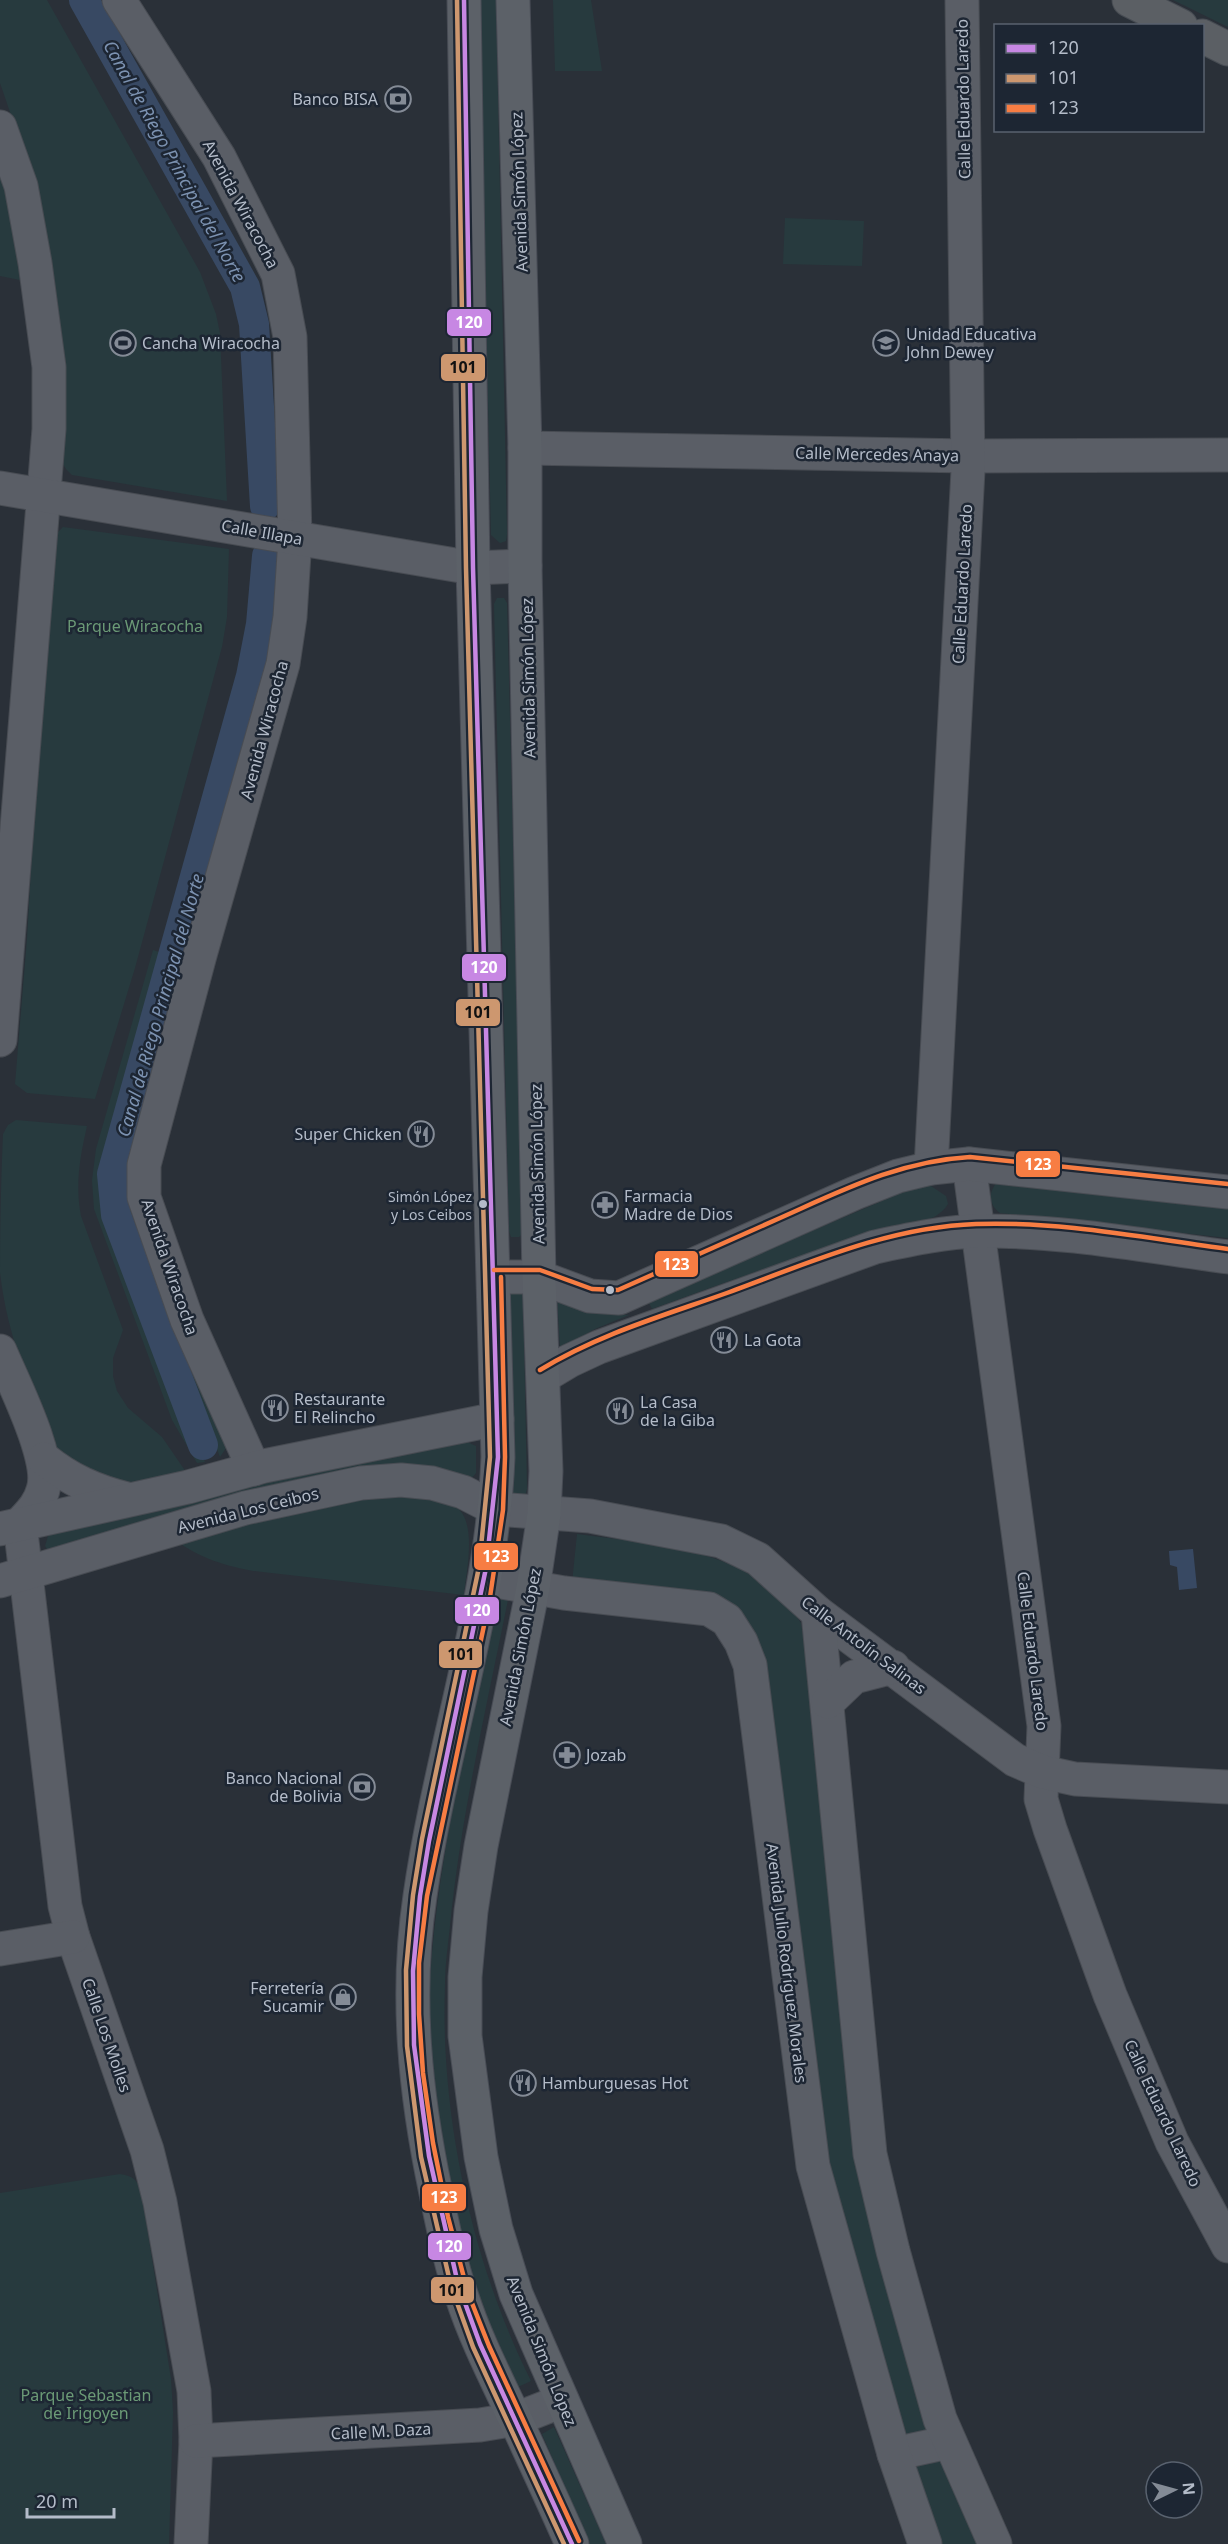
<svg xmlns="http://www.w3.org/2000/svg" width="1228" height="2544" font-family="'Noto Sans',sans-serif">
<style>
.green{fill:#273a3e}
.water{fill:#384963}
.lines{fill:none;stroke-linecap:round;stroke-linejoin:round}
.canal{stroke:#384963;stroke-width:30}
.minor-casing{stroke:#484c53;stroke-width:35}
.tertiary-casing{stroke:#484c53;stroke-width:35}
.primary-casing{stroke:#484c55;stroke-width:35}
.trunk-casing{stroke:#474c53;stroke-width:35}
.minor{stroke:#5a5e66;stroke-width:33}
.tertiary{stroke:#5a5e66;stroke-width:33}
.primary{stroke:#5c6168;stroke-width:33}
.trunk{stroke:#5b5f64;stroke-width:33}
.bus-1-casing{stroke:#1d2633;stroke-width:9}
.bus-2-casing{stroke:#1d2633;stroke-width:9}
.bus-3-casing{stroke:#1d2633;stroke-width:9}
.bus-1{stroke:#c787e3;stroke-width:4.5}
.bus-2{stroke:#cd976f;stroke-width:4.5}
.bus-3{stroke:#f77d43;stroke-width:4.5}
.bus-dot{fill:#b4bcc9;stroke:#1d2633;stroke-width:2}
.labels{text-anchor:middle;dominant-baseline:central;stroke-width:5;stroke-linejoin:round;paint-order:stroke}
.bus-label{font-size:14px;fill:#b4bcc9;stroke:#1d2633;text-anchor:end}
.poi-label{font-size:16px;fill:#b4bcc9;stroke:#1d2633;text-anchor:start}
.street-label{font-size:16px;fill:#b4bcc9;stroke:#1d2633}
.park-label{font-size:16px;fill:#6b9a76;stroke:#1d2633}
.water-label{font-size:18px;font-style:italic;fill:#7c92b1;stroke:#1d2633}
.line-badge{stroke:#1d2633;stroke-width:2}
.badge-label{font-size:16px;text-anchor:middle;font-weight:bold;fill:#fff}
.pale-badge-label{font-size:16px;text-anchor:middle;font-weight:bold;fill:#111}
</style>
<rect width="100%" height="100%" fill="#2a3038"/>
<g class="green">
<path d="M0,0H47L200,272L216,314L220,333L227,501L72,475L66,469L61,461L32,176L0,83Z"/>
<path d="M479,0H496L507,534L506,541L500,543L491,535Z"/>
<path d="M553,0H591L602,71H555Z"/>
<path d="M1173,0H1228V27Z"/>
<path d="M0,174L13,222L20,280L0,276Z"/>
<path d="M785,218L864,221L862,266L783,264Z"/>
<path d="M63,527L229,549L227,617L222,647L135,968L95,1099L27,1093L15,1084L27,939L50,540Z"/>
<path d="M497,598H504L507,603L523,1233L519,1237H511L509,1231L494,604Z"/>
<path d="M153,950L159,952L107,1148L103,1180L105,1206L205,1462L197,1463L172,1420L94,1209L92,1180L96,1149Z"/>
<path d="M179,957L190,960L137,1156L186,1349L226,1448L220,1457L123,1206L121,1180L126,1154Z"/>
<path d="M16,1120L87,1126C80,1157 75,1184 81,1216L123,1330L113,1358V1376L117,1391L128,1408L162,1437L186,1472L135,1485H116L58,1456C33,1398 7,1337 0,1272C0,1227 1,1179 3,1134L8,1125Z"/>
<path d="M998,1181L1228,1202V1238L1000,1213C988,1204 988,1192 998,1181Z"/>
<path d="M917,1186H931L946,1196L948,1204C936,1224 907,1224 887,1230C807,1253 729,1281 652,1309L648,1301Z"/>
<path d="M509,1292H523L527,1489L525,1496L511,1495Z"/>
<path d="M557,1296L595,1313L629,1315L595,1329L560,1349Z"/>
<path d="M465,1441L476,1446V1473L471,1479C427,1462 403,1461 357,1470L48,1551L45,1546L48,1536L54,1533L240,1487Z"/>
<path d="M421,1495C431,1499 443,1501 453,1505C479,1518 466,1572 464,1595L253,1571C222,1565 203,1559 176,1541C257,1519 337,1498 421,1495Z"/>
<path d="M577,1534C656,1545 754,1547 801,1623L926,2420L927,2430L924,2437L904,2442L823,2161L751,1633L572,1583Z"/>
<path d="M497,1593L509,1595C487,1705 461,1814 450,1926C448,1945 445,1965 445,1985C440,2116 472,2263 531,2381L518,2387C492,2333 469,2276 456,2217C450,2190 446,2163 442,2136C433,2085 426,2030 430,1978C439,1848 471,1720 497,1593Z"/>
<path d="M120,2174C132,2176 135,2178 141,2189L171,2379L173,2412L169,2544H0V2193Z"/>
<path d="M554,2427L606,2544H589L542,2434Z"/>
<path d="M933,2456L943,2460L984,2544H938L914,2472L917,2464Z"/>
</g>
<path class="water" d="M1193,1549L1197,1588L1179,1590L1177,1567L1170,1565L1169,1551Z"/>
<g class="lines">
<g class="canal">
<path d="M84,0L245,287L254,324L265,506"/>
<path d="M203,1445L116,1215L112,1174L251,676L261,624L267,556"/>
</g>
<g class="minor-casing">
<g id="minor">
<path d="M119,0L219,157L278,274L290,337L295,538L290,617L283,664L200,955L144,1165V1197L187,1320L254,1469"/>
<path d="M0,127L21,186L35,263L49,367V429L0,1040"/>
<path d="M525,448L968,456L1228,455"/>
<path d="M0,488L473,568L525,566"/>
<path d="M969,1164L1044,1726L1041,1799L1050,1829L1110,1995L1172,2142L1228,2246"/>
<path d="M931,1168L968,470L962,0"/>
<path d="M0,1351C13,1382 53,1460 43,1490C39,1505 30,1513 20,1524L65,1906L73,1937L147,2150L160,2202L194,2391L196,2441L191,2544"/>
<path d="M44,1459C70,1480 95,1491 127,1499"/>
<path d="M818,1613L1015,1760L1043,1772L1075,1779L1228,1787"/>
<path d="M0,1949L73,1937"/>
<path d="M196,2441L480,2425L516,2419L562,2401"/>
<path d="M894,2454L949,2442"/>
</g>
</g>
<g class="tertiary-casing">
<g id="tertiary">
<path d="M494,1277H539L590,1296L619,1298L855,1193L898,1176L931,1168L969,1164L1228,1192"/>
<path d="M544,1376L569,1361L599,1347L875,1247C908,1240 944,1232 978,1231C1062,1230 1145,1246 1228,1257"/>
<path d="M0,1529L188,1487L264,1466L497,1419"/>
<path d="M485,1579L564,1593L709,1609L727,1620L741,1642L750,1665L813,2166L894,2454L925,2544"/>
<path d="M0,1581L245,1508L361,1483L401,1480L432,1483L463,1492L496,1509L590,1516L721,1541L758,1559L818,1613L870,2154L893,2251L940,2419L995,2544"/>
<path d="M828,1702L854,1677L893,1667"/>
</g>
</g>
<g class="primary-casing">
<g id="primary">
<path d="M464,0L473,568L498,1457C492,1607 441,1748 420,1896C405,1996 415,2094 436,2193C443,2227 450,2263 462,2297C476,2340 497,2380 516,2421C535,2462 554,2503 572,2544"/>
<path d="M513,0L525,448V566L539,1277L546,1471L544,1514L533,1588L481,1846L471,1911L465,1977V2036L481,2157L496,2229L516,2294L625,2544"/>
</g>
</g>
<g class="trunk-casing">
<g id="trunk">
<path d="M1129,0L1181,26"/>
<path d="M1202,36L1228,49"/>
</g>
</g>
<use href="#minor" class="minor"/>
<use href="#tertiary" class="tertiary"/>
<use href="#primary" class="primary"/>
<use href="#trunk" class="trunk"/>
<g class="bus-1-casing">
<path id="bus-1" d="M464,0L473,568L498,1457L486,1568L429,1841L420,1896L413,1971L414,2045L429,2156L458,2284L480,2344L572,2544"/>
</g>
<g class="bus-2-casing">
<path id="bus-2" d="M457,0L466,568L490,1457L479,1567L422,1839L413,1895L406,1970L407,2046L421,2157L451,2286L473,2347L564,2544"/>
</g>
<g class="bus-3-casing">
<g id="bus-3">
<path d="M494,1270H540L592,1289L618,1290C672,1266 726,1242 780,1218C843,1190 900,1161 970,1157L1228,1184"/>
<path d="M501,1277L505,1457L503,1510L490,1597L427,1896L419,1963V2014L423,2073L433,2143L448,2217L468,2293L489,2346L579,2541"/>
<path d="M540,1370C597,1335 662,1316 724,1294C806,1264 888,1227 976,1224C1060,1221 1145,1238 1228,1249"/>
</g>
</g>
<use href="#bus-1" class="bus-1"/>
<use href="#bus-2" class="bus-2"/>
<use href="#bus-3" class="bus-3"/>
</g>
<defs>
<g id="bank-ring" transform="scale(1.35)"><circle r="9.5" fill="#1d2633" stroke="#848b96" stroke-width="1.5"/><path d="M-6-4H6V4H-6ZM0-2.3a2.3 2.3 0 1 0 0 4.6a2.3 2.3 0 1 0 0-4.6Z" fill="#848b96"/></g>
<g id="stadium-ring" transform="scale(1.35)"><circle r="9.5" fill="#1d2633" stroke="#848b96" stroke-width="1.5"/><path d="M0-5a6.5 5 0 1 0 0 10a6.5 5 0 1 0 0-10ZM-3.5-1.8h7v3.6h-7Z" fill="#848b96"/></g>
<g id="school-ring" transform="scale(1.35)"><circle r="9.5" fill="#1d2633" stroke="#848b96" stroke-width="1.5"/><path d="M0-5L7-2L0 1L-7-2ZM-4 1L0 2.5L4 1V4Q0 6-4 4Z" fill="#848b96"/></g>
<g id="restaurant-ring" transform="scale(1.35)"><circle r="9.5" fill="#1d2633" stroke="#848b96" stroke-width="1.5"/><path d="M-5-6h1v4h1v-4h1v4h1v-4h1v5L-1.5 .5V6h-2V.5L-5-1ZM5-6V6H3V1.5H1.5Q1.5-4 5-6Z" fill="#848b96"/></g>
<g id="pharmacy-ring" transform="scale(1.35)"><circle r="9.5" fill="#1d2633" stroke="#848b96" stroke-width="1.5"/><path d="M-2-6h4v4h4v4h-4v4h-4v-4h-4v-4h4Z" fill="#848b96"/></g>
<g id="shop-ring" transform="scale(1.35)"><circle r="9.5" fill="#1d2633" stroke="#848b96" stroke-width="1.5"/><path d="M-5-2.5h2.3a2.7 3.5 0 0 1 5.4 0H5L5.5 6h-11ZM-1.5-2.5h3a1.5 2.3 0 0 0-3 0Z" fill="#848b96"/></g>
</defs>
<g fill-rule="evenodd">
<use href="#bank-ring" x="398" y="99"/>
<use href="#stadium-ring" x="123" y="343"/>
<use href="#school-ring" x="886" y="343"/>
<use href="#restaurant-ring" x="421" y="1134"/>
<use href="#pharmacy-ring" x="605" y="1205"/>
<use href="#restaurant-ring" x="724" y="1340"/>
<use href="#restaurant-ring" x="275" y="1408"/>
<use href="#restaurant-ring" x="620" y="1411"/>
<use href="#pharmacy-ring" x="567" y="1755"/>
<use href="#bank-ring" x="362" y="1787"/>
<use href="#shop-ring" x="343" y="1997"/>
<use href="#restaurant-ring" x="523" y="2083"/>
</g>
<g class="bus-dot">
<circle cx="483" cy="1204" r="5"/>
<circle cx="610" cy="1290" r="5"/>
</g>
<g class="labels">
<g class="bus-label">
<text x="472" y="1196">Simón López<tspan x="472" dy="18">y Los Ceibos</tspan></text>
</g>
<g class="poi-label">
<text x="378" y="99" text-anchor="end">Banco BISA</text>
<text x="906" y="334">Unidad Educativa<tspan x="906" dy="18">John Dewey</tspan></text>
<text x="142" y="343">Cancha Wiracocha</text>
<text x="402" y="1134" text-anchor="end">Super Chicken</text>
<text x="624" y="1196">Farmacia<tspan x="624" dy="18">Madre de Dios</tspan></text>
<text x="744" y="1340">La Gota</text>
<text x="294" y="1399">Restaurante<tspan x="294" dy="18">El Relincho</tspan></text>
<text x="640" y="1402">La Casa<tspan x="640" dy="18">de la Giba</tspan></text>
<text x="586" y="1755">Jozab</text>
<text x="342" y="1778" text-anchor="end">Banco Nacional<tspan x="342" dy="18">de Bolivia</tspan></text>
<text x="324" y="1988" text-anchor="end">Ferretería<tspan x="324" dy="18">Sucamir</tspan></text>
<text x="542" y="2083">Hamburguesas Hot</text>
</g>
<g class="street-label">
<text transform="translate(963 99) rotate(-91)">Calle Eduardo Laredo</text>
<text transform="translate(519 192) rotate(-92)">Avenida Simón López</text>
<text transform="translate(241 204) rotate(62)">Avenida Wiracocha</text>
<text transform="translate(877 454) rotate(1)">Calle Mercedes Anaya</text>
<text transform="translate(262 532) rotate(10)">Calle Illapa</text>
<text transform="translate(962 584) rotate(-87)">Calle Eduardo Laredo</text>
<text transform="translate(528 678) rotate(-91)">Avenida Simón López</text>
<text transform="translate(264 730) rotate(-75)">Avenida Wiracocha</text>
<text transform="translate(537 1164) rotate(-91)">Avenida Simón López</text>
<text transform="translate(170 1267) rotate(71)">Avenida Wiracocha</text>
<text transform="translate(248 1510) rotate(-14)">Avenida Los Ceibos</text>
<text transform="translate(864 1645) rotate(37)">Calle Antolín Salinas</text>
<text transform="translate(520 1647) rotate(-79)">Avenida Simón López</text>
<text transform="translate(1033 1651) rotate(83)">Calle Eduardo Laredo</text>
<text transform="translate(787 1963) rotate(83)">Avenida Julio Rodríguez Morales</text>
<text transform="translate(107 2035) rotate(71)">Calle Los Molles</text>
<text transform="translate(1163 2113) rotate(65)">Calle Eduardo Laredo</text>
<text transform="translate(542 2351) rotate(68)">Avenida Simón López</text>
<text transform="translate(381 2431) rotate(-3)">Calle M. Daza</text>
</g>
<g class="park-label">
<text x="135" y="626">Parque Wiracocha</text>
<text x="86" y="2395">Parque Sebastian<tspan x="86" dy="18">de Irigoyen</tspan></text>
</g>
<g class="water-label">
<text transform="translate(175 161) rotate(61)">Canal de Riego Principal del Norte</text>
<text transform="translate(160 1005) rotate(-74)">Canal de Riego Principal del Norte</text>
</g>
</g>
<g class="line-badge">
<rect x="446" y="308" width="46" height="29" rx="6" fill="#c787e3"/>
<rect x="440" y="353" width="46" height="29" rx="6" fill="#cd976f"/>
<rect x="461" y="953" width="46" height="29" rx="6" fill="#c787e3"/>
<rect x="455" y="998" width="46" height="29" rx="6" fill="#cd976f"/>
<rect x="1015" y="1150" width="46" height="28" rx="6" fill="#f77d43"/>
<rect x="654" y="1250" width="45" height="28" rx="6" fill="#f77d43"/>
<rect x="473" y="1542" width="46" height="29" rx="6" fill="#f77d43"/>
<rect x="454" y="1596" width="46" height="29" rx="6" fill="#c787e3"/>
<rect x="438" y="1640" width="45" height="29" rx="6" fill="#cd976f"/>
<rect x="421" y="2183" width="46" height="29" rx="6" fill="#f77d43"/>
<rect x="427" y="2232" width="45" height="29" rx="6" fill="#c787e3"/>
<rect x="430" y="2276" width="45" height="28" rx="6" fill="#cd976f"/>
</g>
<g class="badge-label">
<text x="469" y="328">120</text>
<text x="484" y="973">120</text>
<text x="1038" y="1170">123</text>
<text x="676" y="1270">123</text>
<text x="496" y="1562">123</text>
<text x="477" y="1616">120</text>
<text x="444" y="2203">123</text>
<text x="449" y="2252">120</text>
</g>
<g class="pale-badge-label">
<text x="463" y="373">101</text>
<text x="478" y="1018">101</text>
<text x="461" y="1660">101</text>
<text x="452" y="2296">101</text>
</g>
<rect x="994" y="24" width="210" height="108" fill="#1d2633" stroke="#59626f" stroke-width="1.5"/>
<rect x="1006" y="44" width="30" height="9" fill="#c787e3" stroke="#59626f" stroke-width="1.5"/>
<text x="1048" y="54" font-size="18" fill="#b4bcc9">120</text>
<rect x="1006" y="74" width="30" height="9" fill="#cd976f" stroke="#59626f" stroke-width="1.5"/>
<text x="1048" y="84" font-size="18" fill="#b4bcc9">101</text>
<rect x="1006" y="104" width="30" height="9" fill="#f77d43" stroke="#59626f" stroke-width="1.5"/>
<text x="1048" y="114" font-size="18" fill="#b4bcc9">123</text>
<g transform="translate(1174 2490) rotate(85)"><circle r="28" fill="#1d2633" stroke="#59626f" stroke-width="1.5"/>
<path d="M0-4.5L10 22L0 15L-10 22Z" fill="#848b96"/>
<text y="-9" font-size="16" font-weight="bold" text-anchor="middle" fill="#b4bcc9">N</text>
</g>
<path d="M27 2508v9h87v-9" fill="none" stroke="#b4bcc9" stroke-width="3"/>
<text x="36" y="2508" font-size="18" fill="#b4bcc9" stroke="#1d2633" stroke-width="4.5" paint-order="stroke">20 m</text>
</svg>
